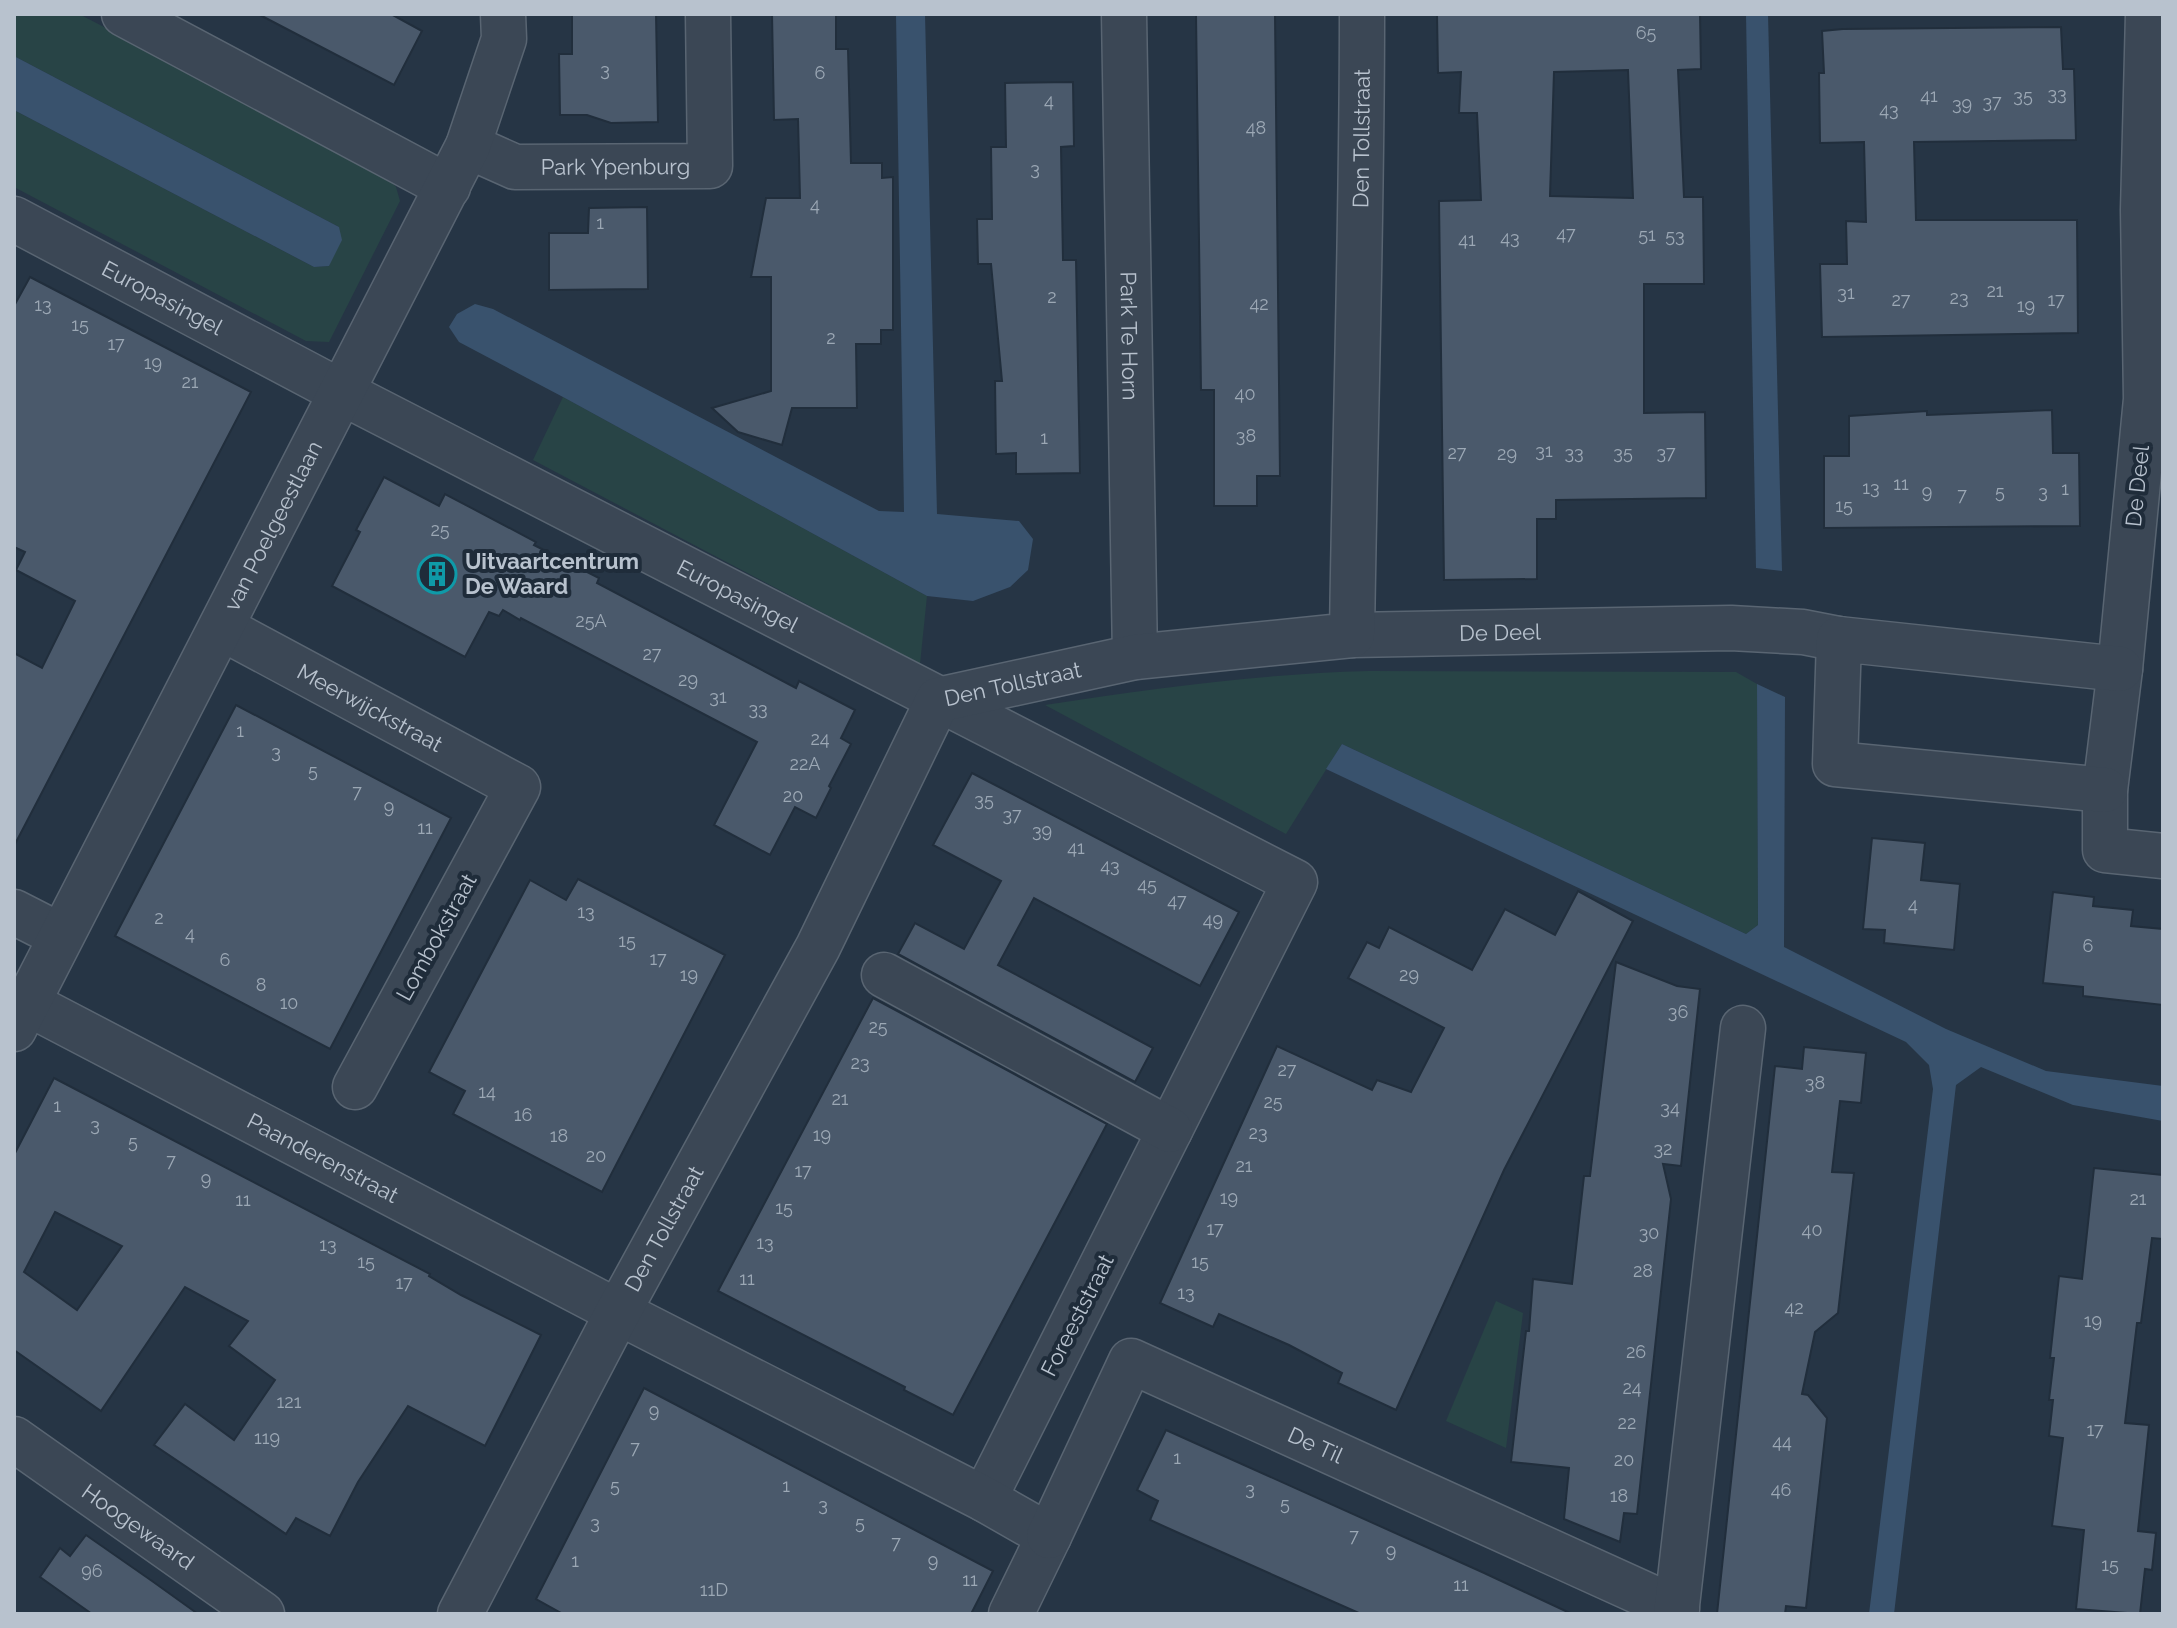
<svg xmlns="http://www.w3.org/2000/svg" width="2177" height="1628" font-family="Raleway,sans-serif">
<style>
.green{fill:#284446}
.water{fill:#39526d}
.building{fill:#4a596b;stroke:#212e3c;stroke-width:2;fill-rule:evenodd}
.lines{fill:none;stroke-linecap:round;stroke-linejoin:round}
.minor-casing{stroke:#596572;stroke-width:47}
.minor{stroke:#3b4755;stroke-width:44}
.labels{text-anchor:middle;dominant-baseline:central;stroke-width:8;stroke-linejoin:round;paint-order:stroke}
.number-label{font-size:18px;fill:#9ca8b5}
.street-label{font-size:22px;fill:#b8c2ce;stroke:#1f2c3a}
.poi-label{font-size:22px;font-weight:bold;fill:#b8c2ce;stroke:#1f2c3a;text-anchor:start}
</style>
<rect width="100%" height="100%" fill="#263545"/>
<g class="green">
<path d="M14,14H79L382,172L396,187L400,201L329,342L306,341L14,187V110L314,267L329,266L339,227L14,56Z"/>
<path d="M563,397L927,596L920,664L533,460Z"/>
<path d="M1369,671L1736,672L1757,684L1758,925L1746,934L1342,744L1286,834L1045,705C1153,688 1260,674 1369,671Z"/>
<path d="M1496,1301L1523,1313L1506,1448L1446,1421Z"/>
</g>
<g class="water">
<path d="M896,14H925L937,514L1019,521L1033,539L1028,570L1010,587L973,601L927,596L563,397L459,342L449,327L457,314L475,304L493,309L879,511L904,512Z"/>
<path d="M1746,14H1768L1782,571L1756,568Z"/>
<path d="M14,56L339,227L342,240L329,266L314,267L14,110Z"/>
<path d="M1757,684L1785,697L1784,947L1946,1029L2046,1071L2163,1086V1121L2073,1105L1981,1067L1956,1085L1894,1614H1869L1933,1089L1929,1065L1906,1042L1326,769L1342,744L1746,934L1758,925Z"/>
</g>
<g class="building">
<path d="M258,14H391L422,31L394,85Z"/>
<path d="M572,14H656L658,122L611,123L587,115H560L559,54H572Z"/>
<path d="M772,14H836V49H848L851,163H882V178L893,177V330H881V344H856L857,408H792L782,445L738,432L712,408L771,391V277H751L766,198H800L798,119L774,120Z"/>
<path d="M1196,14H1275L1280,476H1257V506H1214V390H1201Z"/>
<path d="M1437,14H1700L1701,69L1678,70L1684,197H1703L1704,284H1644V413L1705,412L1706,498L1556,500V519H1537V579L1444,580L1439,201L1481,200L1477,113H1459L1461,72L1438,73ZM1628,70L1633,198L1550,196L1554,72Z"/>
<path d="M2061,27L2063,69H2074L2076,140L1914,142L1916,220H2077L2078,333L1822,337L1820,264H1847L1846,221L1866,222L1864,142L1820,143L1819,73H1824L1822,31L1843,29Z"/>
<path d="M1073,82L1074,146L1061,147L1063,260H1076L1080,473L1016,474V453L996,454L995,381H1002L991,264H978L977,219H992L991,147H1006L1005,83Z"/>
<path d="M647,207L648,289L549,290V233H588L589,208Z"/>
<path d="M30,277L251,392L14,846V653L42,668L75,601L16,570L25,552L14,547V306Z"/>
<path d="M2052,410L2053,453H2079L2080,526L1824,528V456H1849V416L1927,411V415Z"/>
<path d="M384,477L439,506L445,494L536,542L534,545L599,578L597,583L796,688L799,681L855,710L841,738L851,744L829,786L831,788L816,818L795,807L770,855L714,825L757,742L521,618L520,620L503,610L499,616L489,612L465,657L332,586L360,532L356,530Z"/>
<path d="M236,705L451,818L330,1049L115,936Z"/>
<path d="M972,773L1239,912L1200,986L1034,898L998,965L1153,1048L1135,1082L898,954L915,923L964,949L1001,881L933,845Z"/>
<path d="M1872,838L1925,843L1921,880L1960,884L1954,950L1884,943L1885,930L1863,929Z"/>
<path d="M578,879L725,955L602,1192L453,1114L465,1091L429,1072L530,880L566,900Z"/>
<path d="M1578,891L1633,921L1504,1170L1396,1410L1338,1383L1342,1373L1289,1345L1219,1314L1213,1327L1160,1303L1277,1046L1372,1090L1377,1080L1411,1092L1444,1028L1348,978L1367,942L1379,948L1389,927L1472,970L1505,909L1555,935Z"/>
<path d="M2053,892L2094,897L2093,906L2133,910L2131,926L2163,929V1005L2083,996V987L2043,983Z"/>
<path d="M1616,962L1677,986L1700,989L1681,1166L1663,1164L1671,1199L1637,1514L1624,1513L1620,1542L1564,1519L1569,1468L1511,1462L1526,1331H1529L1533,1279L1572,1284L1584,1176H1590Z"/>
<path d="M873,998L1107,1124L953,1415L904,1390L905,1387L718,1291Z"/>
<path d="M1804,1047L1866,1053L1861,1103L1840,1101L1832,1172L1854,1173L1838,1313L1815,1332L1802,1394L1808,1395L1827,1418L1806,1608L1786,1606L1785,1614H1717L1775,1066L1802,1069Z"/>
<path d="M54,1078L430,1274L429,1276L461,1295L541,1335L485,1446L408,1406L358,1482L330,1536L296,1518L286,1534L154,1445L185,1404L234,1440L275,1380L229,1346L248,1321L185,1287L101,1411L14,1350V1155ZM55,1212L122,1246L77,1310L24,1272Z"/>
<path d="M2094,1168L2163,1175V1239L2152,1238L2141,1323H2137L2125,1423L2149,1425L2138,1531L2156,1533L2152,1570L2145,1569L2140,1614L2076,1609L2084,1530L2052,1526L2063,1438L2049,1436L2053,1400H2049L2054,1358H2050L2059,1276L2082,1279Z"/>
<path d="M644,1388L993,1571L971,1614H563L536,1599Z"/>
<path d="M1166,1430L1482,1572L1572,1614H1361L1181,1534L1150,1520L1158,1501L1137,1490Z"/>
<path d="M86,1535L152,1581L198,1614H92L40,1577L60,1548L70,1556Z"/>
</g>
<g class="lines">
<g class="minor-casing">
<g id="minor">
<path d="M124,14L448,187"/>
<path id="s1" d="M1124,14L1135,657"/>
<path d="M2148,14L2143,210L2146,399L2120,669L2105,790V850L2163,856"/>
<path id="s2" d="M468,146L515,167L710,166L708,14"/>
<path id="s3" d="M14,219L341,392L1295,882L984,1499"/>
<path id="s4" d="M222,628L518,787L355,1087"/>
<path id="s5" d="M1352,635L1731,628L1803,632L1839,639"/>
<path d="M2105,790L1835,764L1839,639L2120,669"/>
<path d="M14,912L61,936"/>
<path d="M884,975L1170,1130"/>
<path id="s6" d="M27,1003L618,1312L984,1499L1049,1536L1011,1614"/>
<path id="s7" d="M14,1029L468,146L504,39L503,14"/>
<path id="s8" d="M14,1439L262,1614"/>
<path id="s9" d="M1049,1536L1131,1361L1677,1609"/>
<path id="s10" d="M460,1614L618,1312L818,947L938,700L1135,657L1352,635C1355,428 1362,221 1362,14"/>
<path d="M1676,1614L1743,1028"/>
</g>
</g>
<use href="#minor" class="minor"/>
</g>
<defs>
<g id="building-ring" transform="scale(2)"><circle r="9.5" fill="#1f2c3a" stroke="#0f9aa8" stroke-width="1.5"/><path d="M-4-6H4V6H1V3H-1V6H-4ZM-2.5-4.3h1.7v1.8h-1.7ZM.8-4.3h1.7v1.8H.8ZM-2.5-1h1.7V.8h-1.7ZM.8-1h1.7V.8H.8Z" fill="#0f9aa8"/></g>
</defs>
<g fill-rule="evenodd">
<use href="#building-ring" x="437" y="574"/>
</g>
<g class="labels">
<g class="number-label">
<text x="1646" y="32">65</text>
<text x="605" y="69">3</text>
<text x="820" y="72">6</text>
<text x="2057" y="93">33</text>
<text x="1929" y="95">41</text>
<text x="2023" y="95">35</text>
<text x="1049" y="100">4</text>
<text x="1992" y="101">37</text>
<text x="1962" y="103">39</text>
<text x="1889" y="109">43</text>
<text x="1256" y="127">48</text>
<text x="1035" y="168">3</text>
<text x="815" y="204">4</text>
<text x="600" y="222">1</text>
<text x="1566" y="233">47</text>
<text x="1647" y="234">51</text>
<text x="1675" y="235">53</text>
<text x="1510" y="237">43</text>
<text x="1467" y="239">41</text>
<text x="1995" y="290">21</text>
<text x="1846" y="292">31</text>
<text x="1052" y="296">2</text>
<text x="1959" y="297">23</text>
<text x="1901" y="299">27</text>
<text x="2056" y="299">17</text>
<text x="1259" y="303">42</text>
<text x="43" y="304">13</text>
<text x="2026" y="305">19</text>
<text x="80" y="324">15</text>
<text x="831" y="337">2</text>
<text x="116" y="343">17</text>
<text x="153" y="362">19</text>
<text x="190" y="381">21</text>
<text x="1245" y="393">40</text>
<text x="1246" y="435">38</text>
<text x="1044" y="437">1</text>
<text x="1544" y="450">31</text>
<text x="1457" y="452">27</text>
<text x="1574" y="452">33</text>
<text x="1623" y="452">35</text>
<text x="1666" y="452">37</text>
<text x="1507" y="453">29</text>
<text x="1901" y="483">11</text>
<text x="1871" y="487">13</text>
<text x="2065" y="488">1</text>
<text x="1927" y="491">9</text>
<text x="2000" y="491">5</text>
<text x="2043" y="491">3</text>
<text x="1962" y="494">7</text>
<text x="1844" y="505">15</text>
<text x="440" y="529">25</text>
<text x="591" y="620">25A</text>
<text x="652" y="653">27</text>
<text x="688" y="679">29</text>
<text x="718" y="696">31</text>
<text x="758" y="708">33</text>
<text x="240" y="730">1</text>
<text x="820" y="738">24</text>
<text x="276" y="751">3</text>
<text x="805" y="763">22A</text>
<text x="313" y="770">5</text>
<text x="357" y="791">7</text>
<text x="793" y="795">20</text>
<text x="984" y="799">35</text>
<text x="389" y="806">9</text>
<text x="1012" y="814">37</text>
<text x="425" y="827">11</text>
<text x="1042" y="830">39</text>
<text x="1076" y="847">41</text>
<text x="1110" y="865">43</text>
<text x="1147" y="884">45</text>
<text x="1177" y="900">47</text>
<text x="1913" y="904">4</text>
<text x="586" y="911">13</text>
<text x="159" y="917">2</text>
<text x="1213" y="919">49</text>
<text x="190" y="933">4</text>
<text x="627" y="940">15</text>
<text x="2088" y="945">6</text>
<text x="658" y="958">17</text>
<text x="225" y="959">6</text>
<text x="689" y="974">19</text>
<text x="1409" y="974">29</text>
<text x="261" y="984">8</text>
<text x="289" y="1002">10</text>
<text x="1678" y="1011">36</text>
<text x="878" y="1026">25</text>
<text x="860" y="1062">23</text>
<text x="1287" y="1069">27</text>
<text x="1815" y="1082">38</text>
<text x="487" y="1091">14</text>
<text x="840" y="1098">21</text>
<text x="1273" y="1101">25</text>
<text x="57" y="1105">1</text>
<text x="1670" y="1107">34</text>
<text x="523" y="1114">16</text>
<text x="95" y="1124">3</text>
<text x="1258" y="1132">23</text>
<text x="822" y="1134">19</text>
<text x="559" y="1135">18</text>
<text x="133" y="1141">5</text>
<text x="1663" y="1148">32</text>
<text x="596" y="1155">20</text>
<text x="171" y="1160">7</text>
<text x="1244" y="1165">21</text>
<text x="803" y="1170">17</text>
<text x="206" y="1178">9</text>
<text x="1229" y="1197">19</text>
<text x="2138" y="1198">21</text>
<text x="243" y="1199">11</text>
<text x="784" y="1207">15</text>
<text x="1215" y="1228">17</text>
<text x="1812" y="1229">40</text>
<text x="1649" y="1232">30</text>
<text x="765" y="1242">13</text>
<text x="328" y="1244">13</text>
<text x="366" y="1261">15</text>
<text x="1200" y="1261">15</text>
<text x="1643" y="1270">28</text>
<text x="747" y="1278">11</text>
<text x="404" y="1282">17</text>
<text x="1186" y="1292">13</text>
<text x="1794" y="1307">42</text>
<text x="2093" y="1320">19</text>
<text x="1636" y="1351">26</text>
<text x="1632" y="1387">24</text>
<text x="289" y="1401">121</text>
<text x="654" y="1410">9</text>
<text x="1627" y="1422">22</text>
<text x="2095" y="1429">17</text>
<text x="267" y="1437">119</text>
<text x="1782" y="1441">44</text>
<text x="635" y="1447">7</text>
<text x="1177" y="1457">1</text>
<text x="1624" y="1459">20</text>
<text x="615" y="1485">5</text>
<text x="786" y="1485">1</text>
<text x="1250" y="1488">3</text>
<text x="1781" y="1489">46</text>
<text x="1619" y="1495">18</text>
<text x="1285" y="1503">5</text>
<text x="823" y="1504">3</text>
<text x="595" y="1522">3</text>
<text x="860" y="1522">5</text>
<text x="1354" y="1535">7</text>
<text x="896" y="1542">7</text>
<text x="1391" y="1550">9</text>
<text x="575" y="1560">1</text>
<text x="933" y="1560">9</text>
<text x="2110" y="1564">15</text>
<text x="92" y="1570">96</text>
<text x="970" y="1579">11</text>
<text x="1461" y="1584">11</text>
<text x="714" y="1589">11D</text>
</g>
<g class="street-label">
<text stroke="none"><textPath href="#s10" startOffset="1948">Den Tollstraat</textPath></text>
<text stroke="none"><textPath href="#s2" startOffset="152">Park Ypenburg</textPath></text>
<text stroke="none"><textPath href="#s3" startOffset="168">Europasingel</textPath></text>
<text stroke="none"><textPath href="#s1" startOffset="322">Park Te Horn</textPath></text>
<text transform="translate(2137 486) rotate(-84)">De Deel</text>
<text stroke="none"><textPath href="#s7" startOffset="566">van Poelgeestlaan</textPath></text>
<text stroke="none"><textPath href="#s3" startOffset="816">Europasingel</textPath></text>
<text stroke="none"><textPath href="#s5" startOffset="148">De Deel</textPath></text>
<text stroke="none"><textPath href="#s10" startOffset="1108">Den Tollstraat</textPath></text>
<text stroke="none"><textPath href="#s4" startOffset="168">Meerwijckstraat</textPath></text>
<text transform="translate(436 937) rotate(-61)">Lombokstraat</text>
<text stroke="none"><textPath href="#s6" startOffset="334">Paanderenstraat</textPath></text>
<text stroke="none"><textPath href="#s10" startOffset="436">Den Tollstraat</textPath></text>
<text transform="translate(1077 1315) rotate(-63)">Foreeststraat</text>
<text stroke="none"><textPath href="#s9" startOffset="396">De Til</textPath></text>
<text stroke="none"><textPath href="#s8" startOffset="152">Hoogewaard</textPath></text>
</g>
<g class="poi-label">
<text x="465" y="561">Uitvaartcentrum<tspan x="465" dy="25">De Waard</tspan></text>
</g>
</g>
<rect width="2177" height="1628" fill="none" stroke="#b8c2ce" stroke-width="32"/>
</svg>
